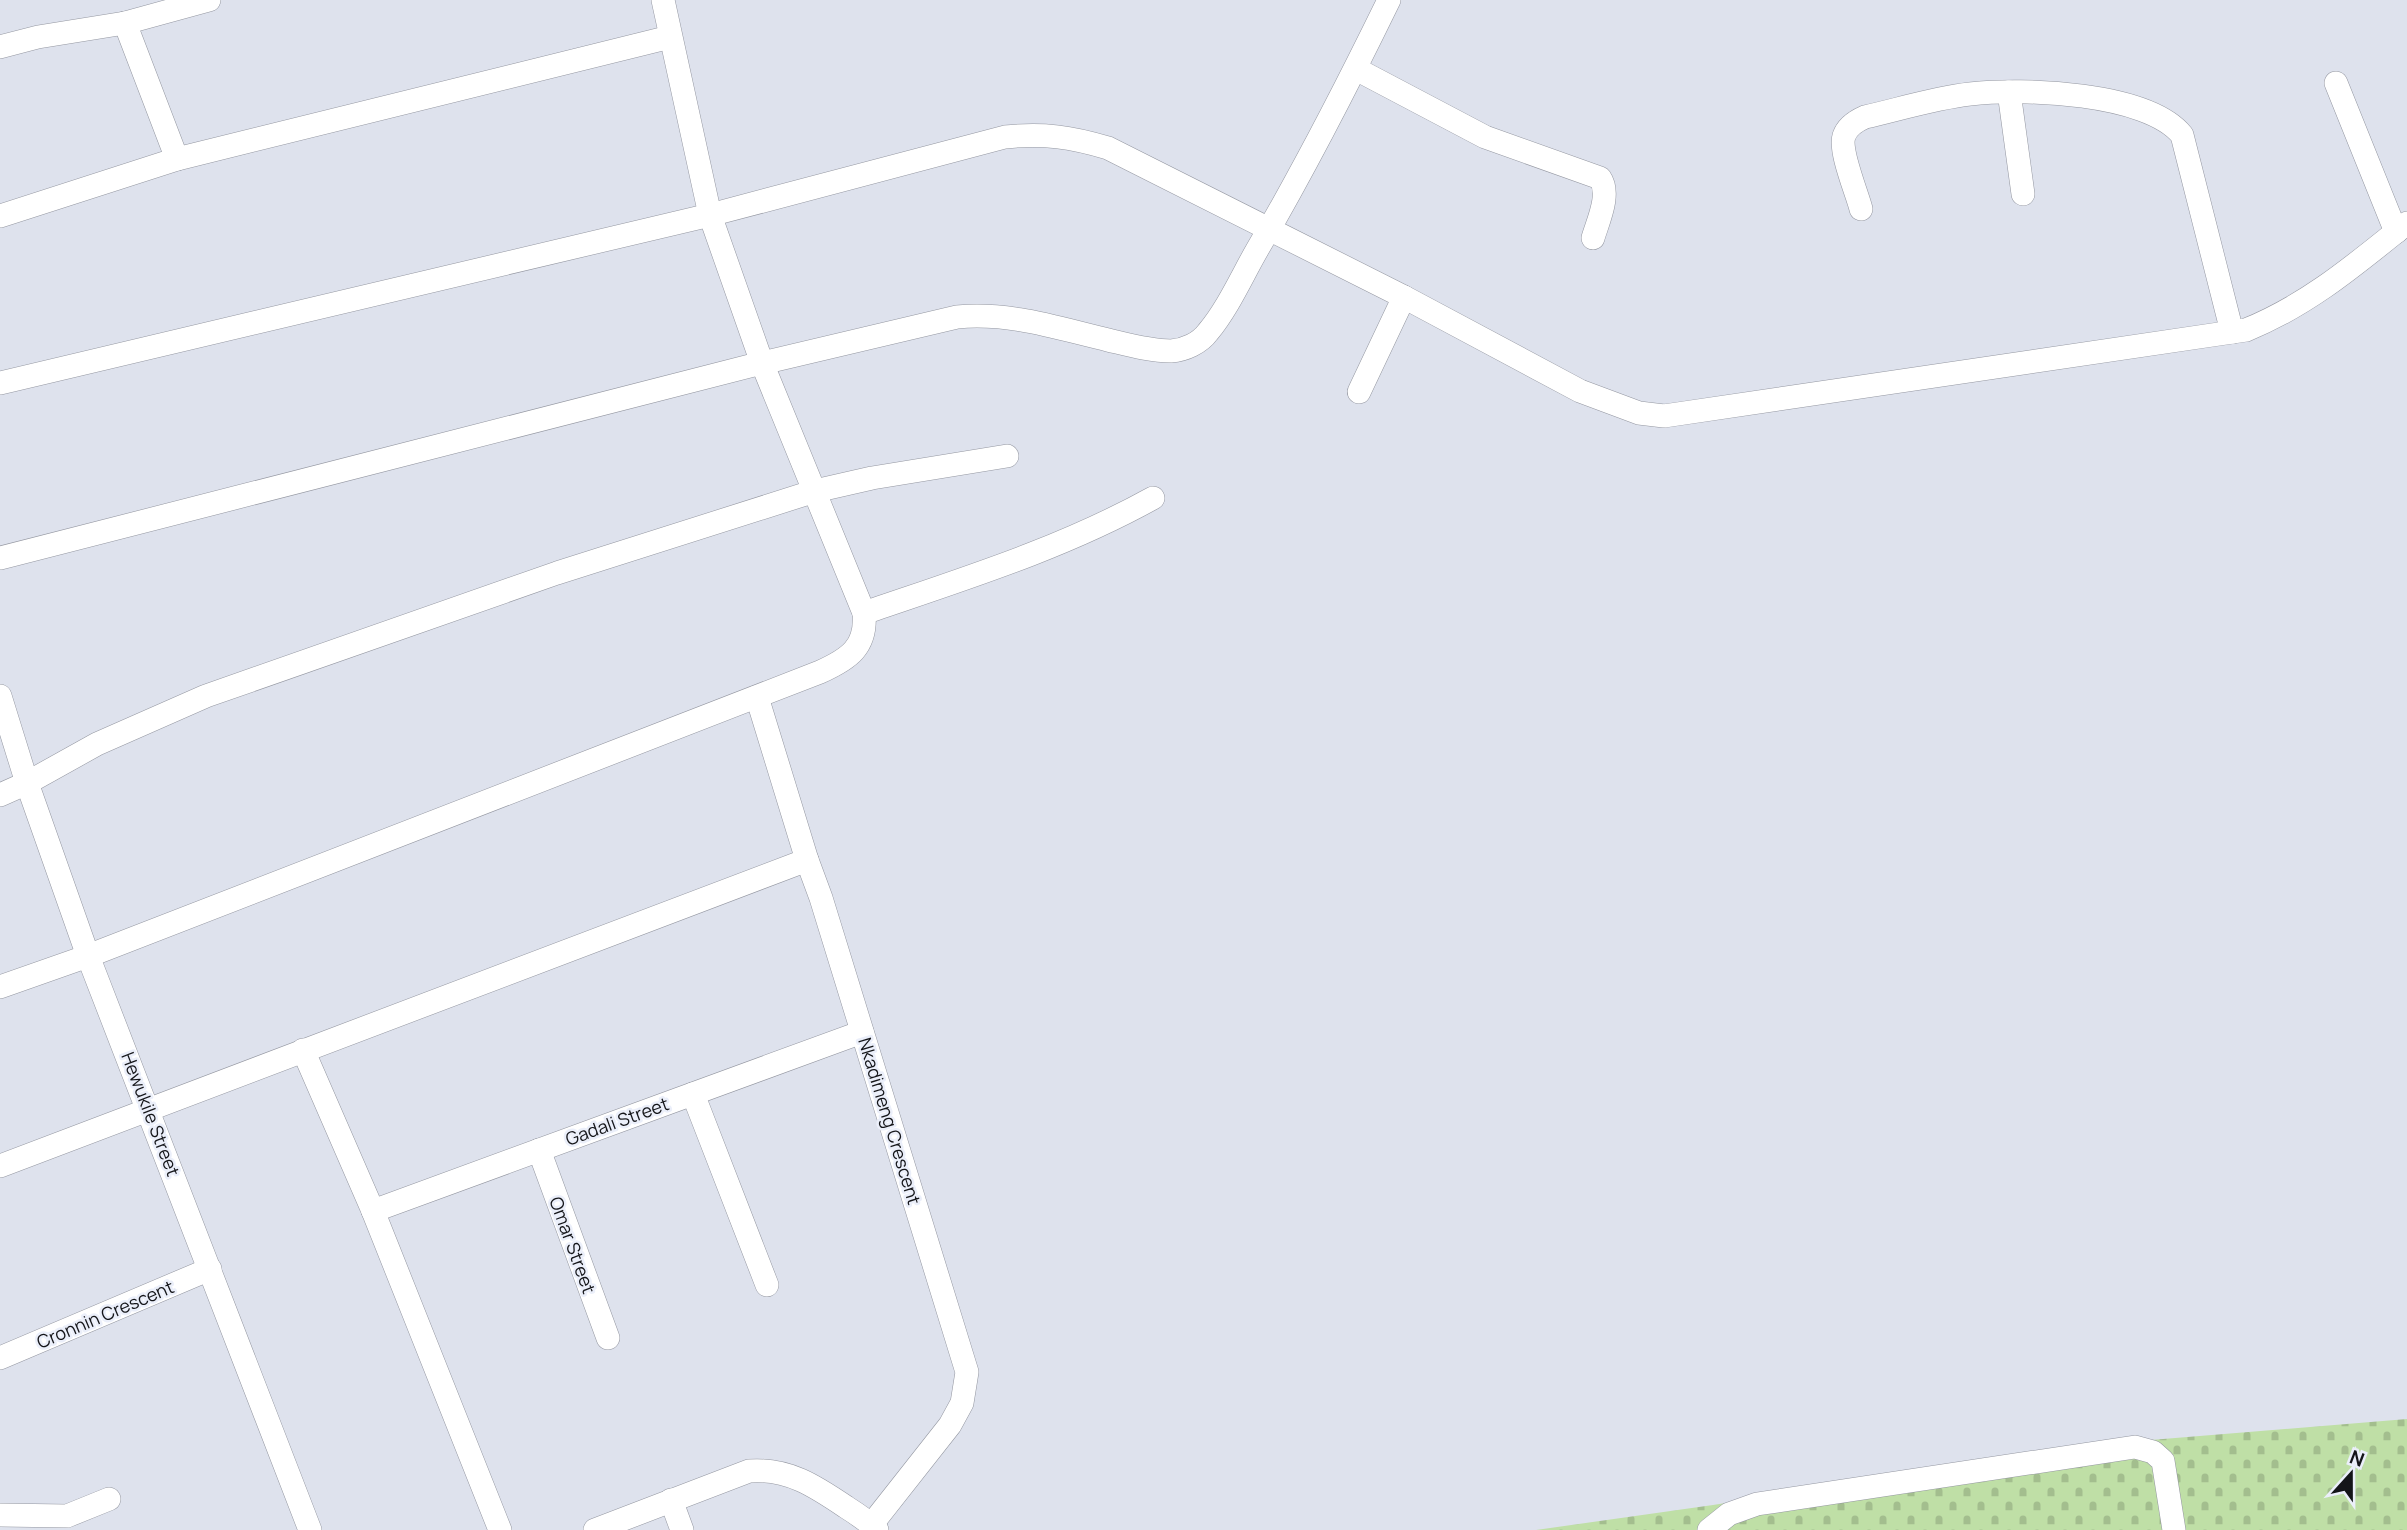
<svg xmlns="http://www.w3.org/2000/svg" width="2407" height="1530" font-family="Manrope,sans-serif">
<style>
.cemetery{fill:url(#cemetery-stones)}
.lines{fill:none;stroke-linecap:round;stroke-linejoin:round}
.minor-casing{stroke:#9497a1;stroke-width:24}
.minor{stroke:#fff;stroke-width:23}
.labels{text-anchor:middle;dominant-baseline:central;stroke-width:5;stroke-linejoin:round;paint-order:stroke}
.street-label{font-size:18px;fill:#141519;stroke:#ebeffa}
</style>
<defs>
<pattern id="cemetery-stones" width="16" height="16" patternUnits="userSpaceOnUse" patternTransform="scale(1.75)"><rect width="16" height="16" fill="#bfdfa6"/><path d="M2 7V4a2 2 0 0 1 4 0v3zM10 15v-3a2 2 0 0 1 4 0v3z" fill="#a3be8e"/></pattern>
</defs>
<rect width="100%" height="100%" fill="#dee2ed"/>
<path class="cemetery" d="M2407,1419V1530H1536L1713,1505L2102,1444Z"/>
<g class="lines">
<g class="minor-casing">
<g id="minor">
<path d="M125,23L177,159"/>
<path d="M0,47L38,37L125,23L209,0"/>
<path d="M1356,69L1485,137L1600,178C1611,194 1598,221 1593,238"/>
<path d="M2336,83L2396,232"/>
<path d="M2009,92L2023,194"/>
<path d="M1861,209C1857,193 1839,151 1844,136C1847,127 1856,121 1865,117C1900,109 1935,98 1970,94C2023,88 2147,92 2182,135L2232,332"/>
<path d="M0,216L177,159L670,37"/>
<path d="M0,383L710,215L1005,137C1044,133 1071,137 1108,148L1404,297L1580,391L1639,413L1664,416L2246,330C2308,305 2356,264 2407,223"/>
<path d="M1359,392L1404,297"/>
<path d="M0,558L762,363L957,317C1010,312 1057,328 1108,340C1129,345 1150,351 1171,351C1185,350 1200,343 1208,332C1228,308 1242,276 1257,250C1305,168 1348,84 1389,0"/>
<path d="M864,613C963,579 1061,549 1153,498"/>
<path d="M0,696L27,783L88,956L310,1530"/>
<path d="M757,697L807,860L821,898L967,1372L962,1403L950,1425L872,1524"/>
<path d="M0,795L27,783L97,744L206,696L557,573L815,491L872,478L1007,456"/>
<path d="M0,987L88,956L820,672C849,659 867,647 864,613L762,363L710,215L663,0"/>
<path d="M303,1050L373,1211L500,1530"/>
<path d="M693,1094L767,1285"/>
<path d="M539,1150L608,1338"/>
<path d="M0,1166L807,860"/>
<path d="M373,1211L862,1032"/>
<path d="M0,1358L210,1269"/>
<path d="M671,1500L682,1530"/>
<path d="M0,1515L67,1516L109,1499"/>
<path d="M595,1530L749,1471C788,1468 815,1486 846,1507C857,1514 868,1521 877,1530"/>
<path d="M1709,1530L1729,1514L1757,1504L2135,1447L2153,1452L2163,1461L2174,1530"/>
</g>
</g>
<use href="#minor" class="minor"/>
</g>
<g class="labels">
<g class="street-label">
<text transform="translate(151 1114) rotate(69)">Hewukile Street</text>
<text transform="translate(617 1121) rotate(-20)">Gadali Street</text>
<text transform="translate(890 1121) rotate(73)">Nkadimeng Crescent</text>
<text transform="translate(573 1245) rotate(70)">Omar Street</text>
<text transform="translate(105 1314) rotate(-23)">Cronnin Crescent</text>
</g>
</g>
<g transform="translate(2351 1474) rotate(21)" stroke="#ebeffa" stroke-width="5" paint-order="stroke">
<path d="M0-5L12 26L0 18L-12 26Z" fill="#141519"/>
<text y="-10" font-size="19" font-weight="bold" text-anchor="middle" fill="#141519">N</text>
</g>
</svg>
